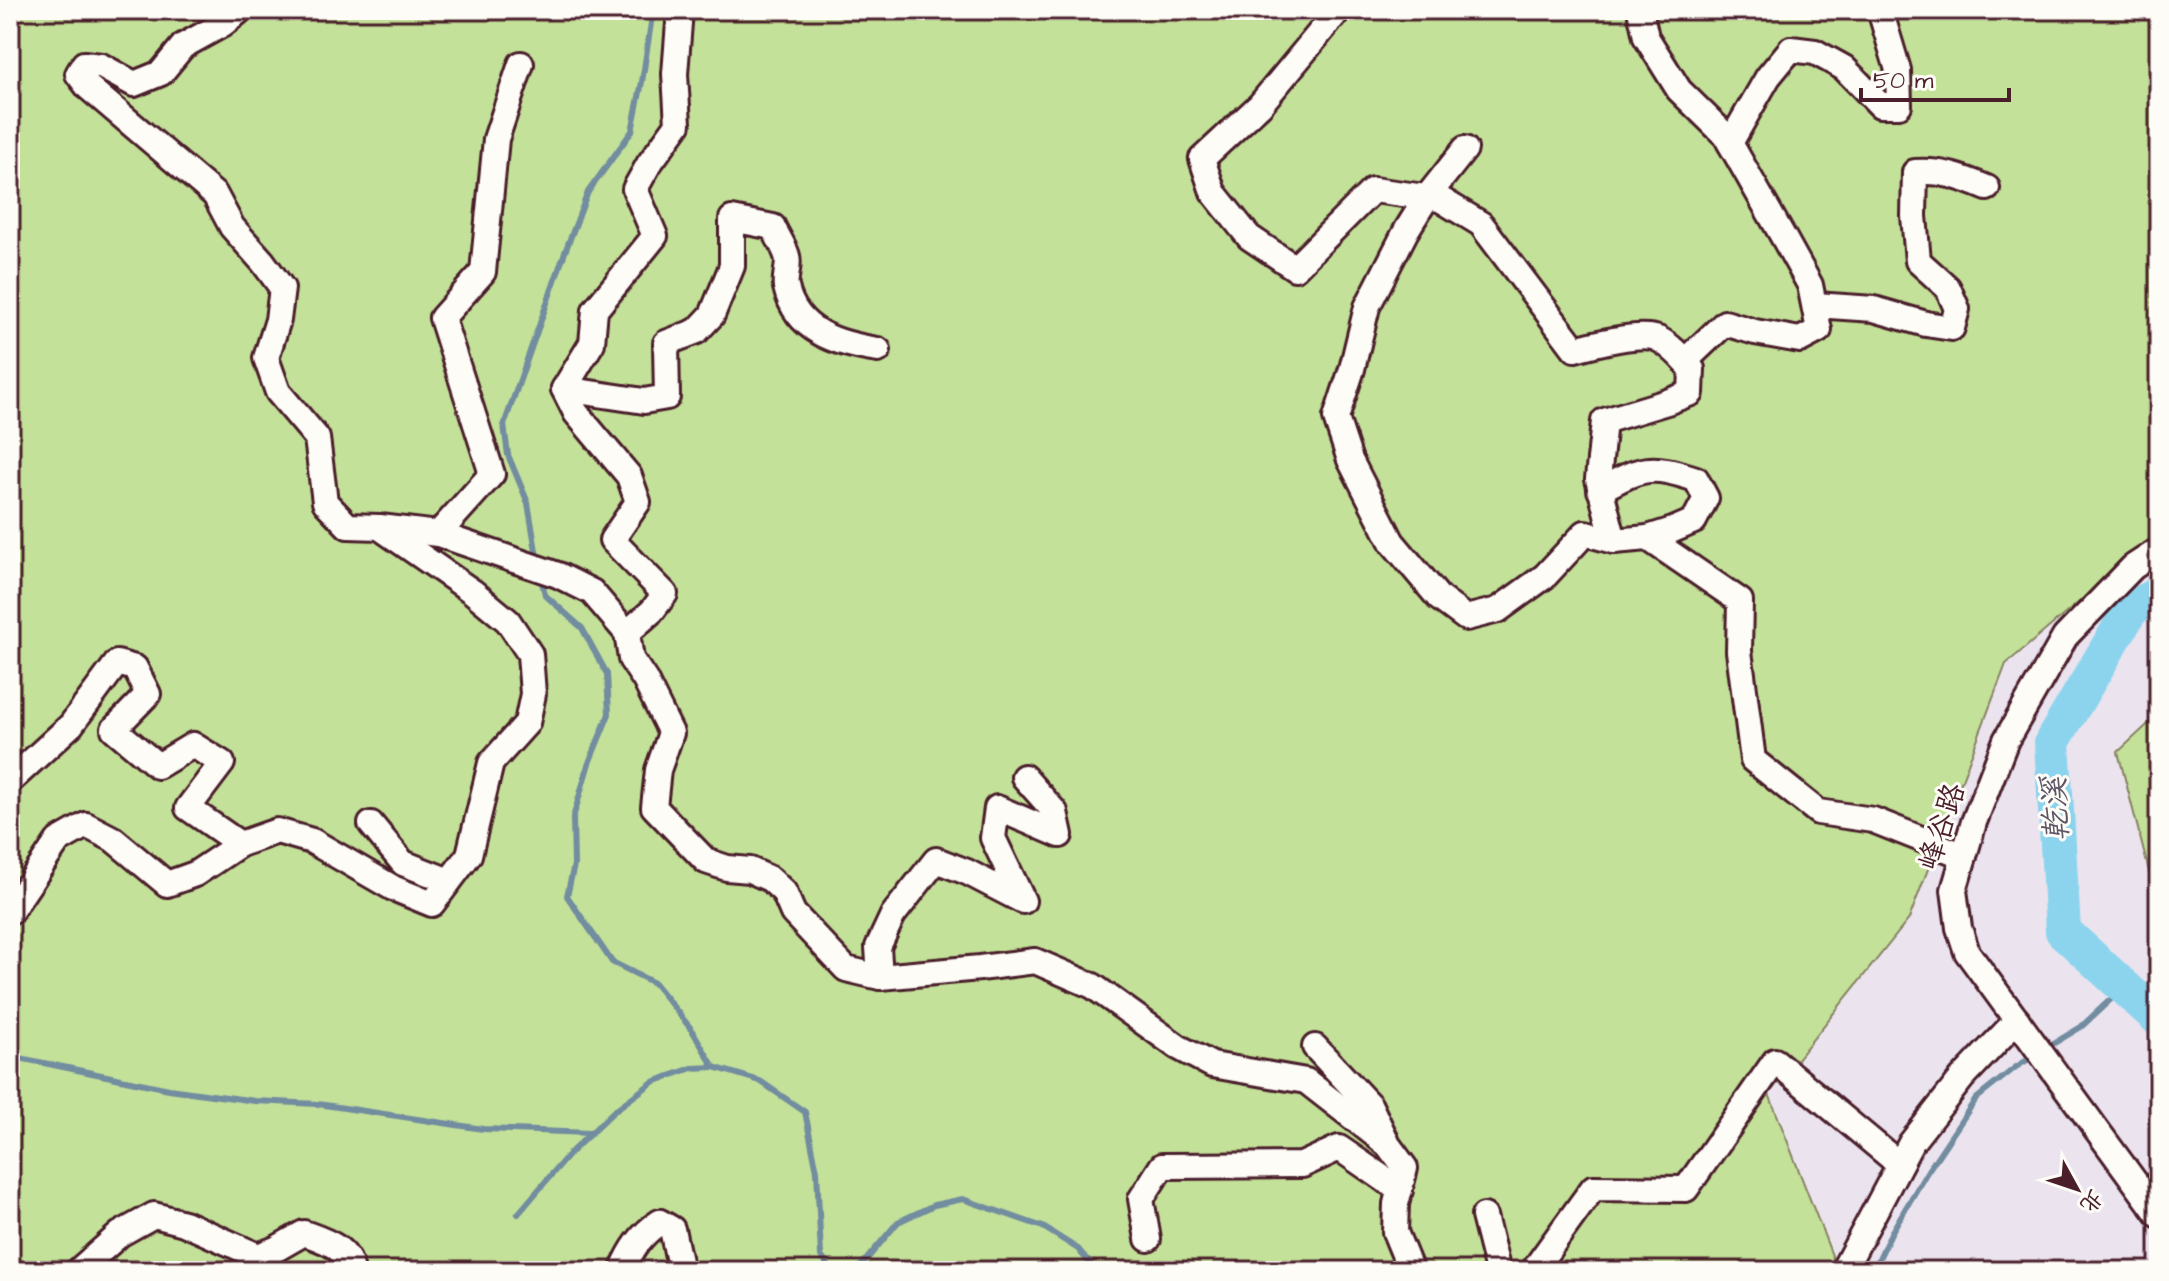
<svg xmlns="http://www.w3.org/2000/svg" width="2169" height="1281" font-family="'Architects Daughter','LXGW WenKai TC',sans-serif">
<style>
.green{fill:#c3e198;stroke:#868062;stroke-width:2}
.lines{fill:none;stroke-linecap:round;stroke-linejoin:round}
.stream{stroke:#728ca0;stroke-width:6}
.river{stroke:#8cd4ee;stroke-width:36}
.minor-casing{stroke:#4a1f2b;stroke-width:30}
.minor{stroke:#fdfcf7;stroke-width:24}
.labels{text-anchor:middle;dominant-baseline:central;stroke-width:6;stroke-linejoin:round;paint-order:stroke}
.street-label{font-size:30px;fill:#4a1f2b;stroke:#fdfcf7}
.water-label{font-size:32px;font-style:italic;fill:#5e5566;stroke:#fdfcf7}
</style>
<rect width="100%" height="100%" fill="#ebe4ef"/>
<filter id="ink" filterUnits="userSpaceOnUse"><feTurbulence type="fractalNoise" baseFrequency=".0125" numOctaves="2"/><feDisplacementMap in="SourceGraphic" scale="16" xChannelSelector="R" yChannelSelector="G"/><feConvolveMatrix kernelMatrix="1 2 1 2 8 2 1 2 1" color-interpolation-filters="sRGB"/></filter>
<g filter="url(#ink)">
<g class="green">
<path d="M10,10H2159V534L2006,664L1909,919L1769,1094L1838,1271H10Z"/>
<path d="M2159,714V910L2118,752Z"/>
</g>
<g class="lines">
<g class="stream">
<path d="M538,563L528,503L508,455L504,425L565,252L588,192L632,131L642,82L653,10"/>
<path d="M541,577L545,595L582,628L607,674L609,714L589,763L573,818L574,865L567,896L612,962L654,983L692,1030L714,1067L760,1081L805,1112L817,1171L821,1256L832,1271"/>
<path d="M2046,1048L2081,1027L2124,987"/>
<path d="M10,1056L169,1089L255,1101L318,1104L483,1129L590,1133"/>
<path d="M518,1214L569,1154L615,1110L653,1082L692,1068L714,1067"/>
<path d="M850,1271L861,1266L898,1222L934,1205L963,1199L1043,1227L1078,1249L1096,1271"/>
<path d="M1873,1271L1891,1233L1927,1172L1976,1099L2016,1067L2037,1054"/>
</g>
<path class="river" d="M2159,594L2131,609L2052,742L2063,931L2159,1019"/>
<g class="minor-casing">
<g id="minor">
<path d="M236,10L238,12L223,24L183,46L161,73L134,84L101,66L84,64L78,74L88,87L215,195L232,227L263,262L282,288L278,320L266,358L278,392L317,438L325,502L348,526L380,527L438,534L558,575L592,592L627,633L631,659L645,680L671,733L658,770L654,807L706,861L727,868L750,870L770,879L784,892L793,913L846,969L880,977L980,968L1035,961L1093,986L1178,1047L1212,1065L1306,1081L1388,1145L1405,1168L1396,1204L1395,1232L1411,1271"/>
<path d="M1336,10L1337,12L1260,105L1202,159L1213,192L1249,237L1295,268L1373,190L1440,199L1481,224L1575,349C1593,344 1642,331 1658,339C1671,345 1682,358 1692,369L1691,393L1667,402L1604,421L1598,479L1614,541L1648,538L1740,601L1739,651L1753,760L1818,812L1873,820L1964,856"/>
<path d="M1640,10L1646,37L1679,90L1726,136L1785,240L1810,285L1819,330L1800,340L1755,332L1725,323L1685,361"/>
<path d="M1730,143L1768,77L1791,49L1815,52L1844,68L1880,105H1899L1898,70L1880,10"/>
<path d="M1465,149L1427,197L1406,231L1367,307L1352,369L1336,418L1350,460L1392,542L1439,598L1466,618L1498,610L1545,576L1585,533L1614,541"/>
<path d="M1815,305L1874,309L1926,324L1952,328L1957,309L1948,288L1918,261L1914,216L1915,172C1942,170 1963,178 1987,188"/>
<path d="M564,389L644,401L667,397L666,343L697,331L712,315L732,266V219L773,227C777,236 784,246 787,256C790,265 784,277 786,287C796,332 838,344 878,350"/>
<path d="M1600,490C1642,467 1650,464 1696,479L1706,498L1694,521L1673,530L1648,538"/>
<path d="M438,534L492,474L442,318L483,272L496,139L521,64"/>
<path d="M2159,550L2133,567L2065,637L2006,740L1974,822L1954,890L1959,928L1967,952L2159,1215"/>
<path d="M627,633L652,611L665,594L612,540L638,502L629,476L576,413L564,389L592,343L595,310L655,236L635,189L649,164L678,124L675,74L680,10"/>
<path d="M10,781L71,725L117,663L135,668L148,694L114,729L158,766L193,745L222,763L188,808L240,844"/>
<path d="M371,824L403,863L449,881"/>
<path d="M10,912L58,841L86,825L113,839L167,884L195,874L240,844L277,831L312,841L393,888L432,904L469,855L491,763L527,723L533,694L530,654L508,621L473,592L385,531"/>
<path d="M880,977L878,947L893,915L936,860L967,872L1023,901L993,838L997,808L1060,835L1055,812L1024,777"/>
<path d="M1315,1047L1370,1106L1386,1140"/>
<path d="M1484,1216L1498,1271"/>
<path d="M1148,1239L1141,1199L1162,1166L1302,1165L1339,1148L1400,1190"/>
<path d="M78,1271L120,1234L154,1215L184,1223L258,1256L276,1249L304,1233C326,1241 347,1247 352,1271"/>
<path d="M622,1271C631,1250 641,1234 660,1222L672,1229L681,1271"/>
<path d="M1533,1271L1593,1188L1686,1189L1775,1061L1899,1164"/>
<path d="M1843,1271L1911,1143L1962,1078L2017,1020"/>
</g>
</g>
<use href="#minor" class="minor"/>
</g>
</g>
<g class="labels">
<g class="street-label">
<text transform="translate(1942 827) rotate(-72)">峰谷路</text>
</g>
<g class="water-label">
<text transform="translate(2056 809) rotate(-93)">乾溪</text>
</g>
</g>
<rect width="2169" height="1281" fill="none" stroke="#fdfcf7" stroke-width="40"/>
<rect x="20" y="20" width="2129" height="1241" fill="none" stroke="#4a1f2b" stroke-width="3" filter="url(#ink)"/>
<g transform="translate(2077 1189) rotate(130)" stroke="#fdfcf7" stroke-width="6" paint-order="stroke">
<path d="M0-6L14 30L0 20L-14 30Z" fill="#4a1f2b"/>
<text y="-12" font-size="22" font-weight="bold" text-anchor="middle" fill="#4a1f2b">北</text>
</g>
<path d="M1861 88v12h148v-12" fill="none" stroke="#4a1f2b" stroke-width="4"/>
<text x="1873" y="88" font-size="24" fill="#4a1f2b" stroke="#fdfcf7" stroke-width="6" paint-order="stroke">50 m</text>
</svg>
